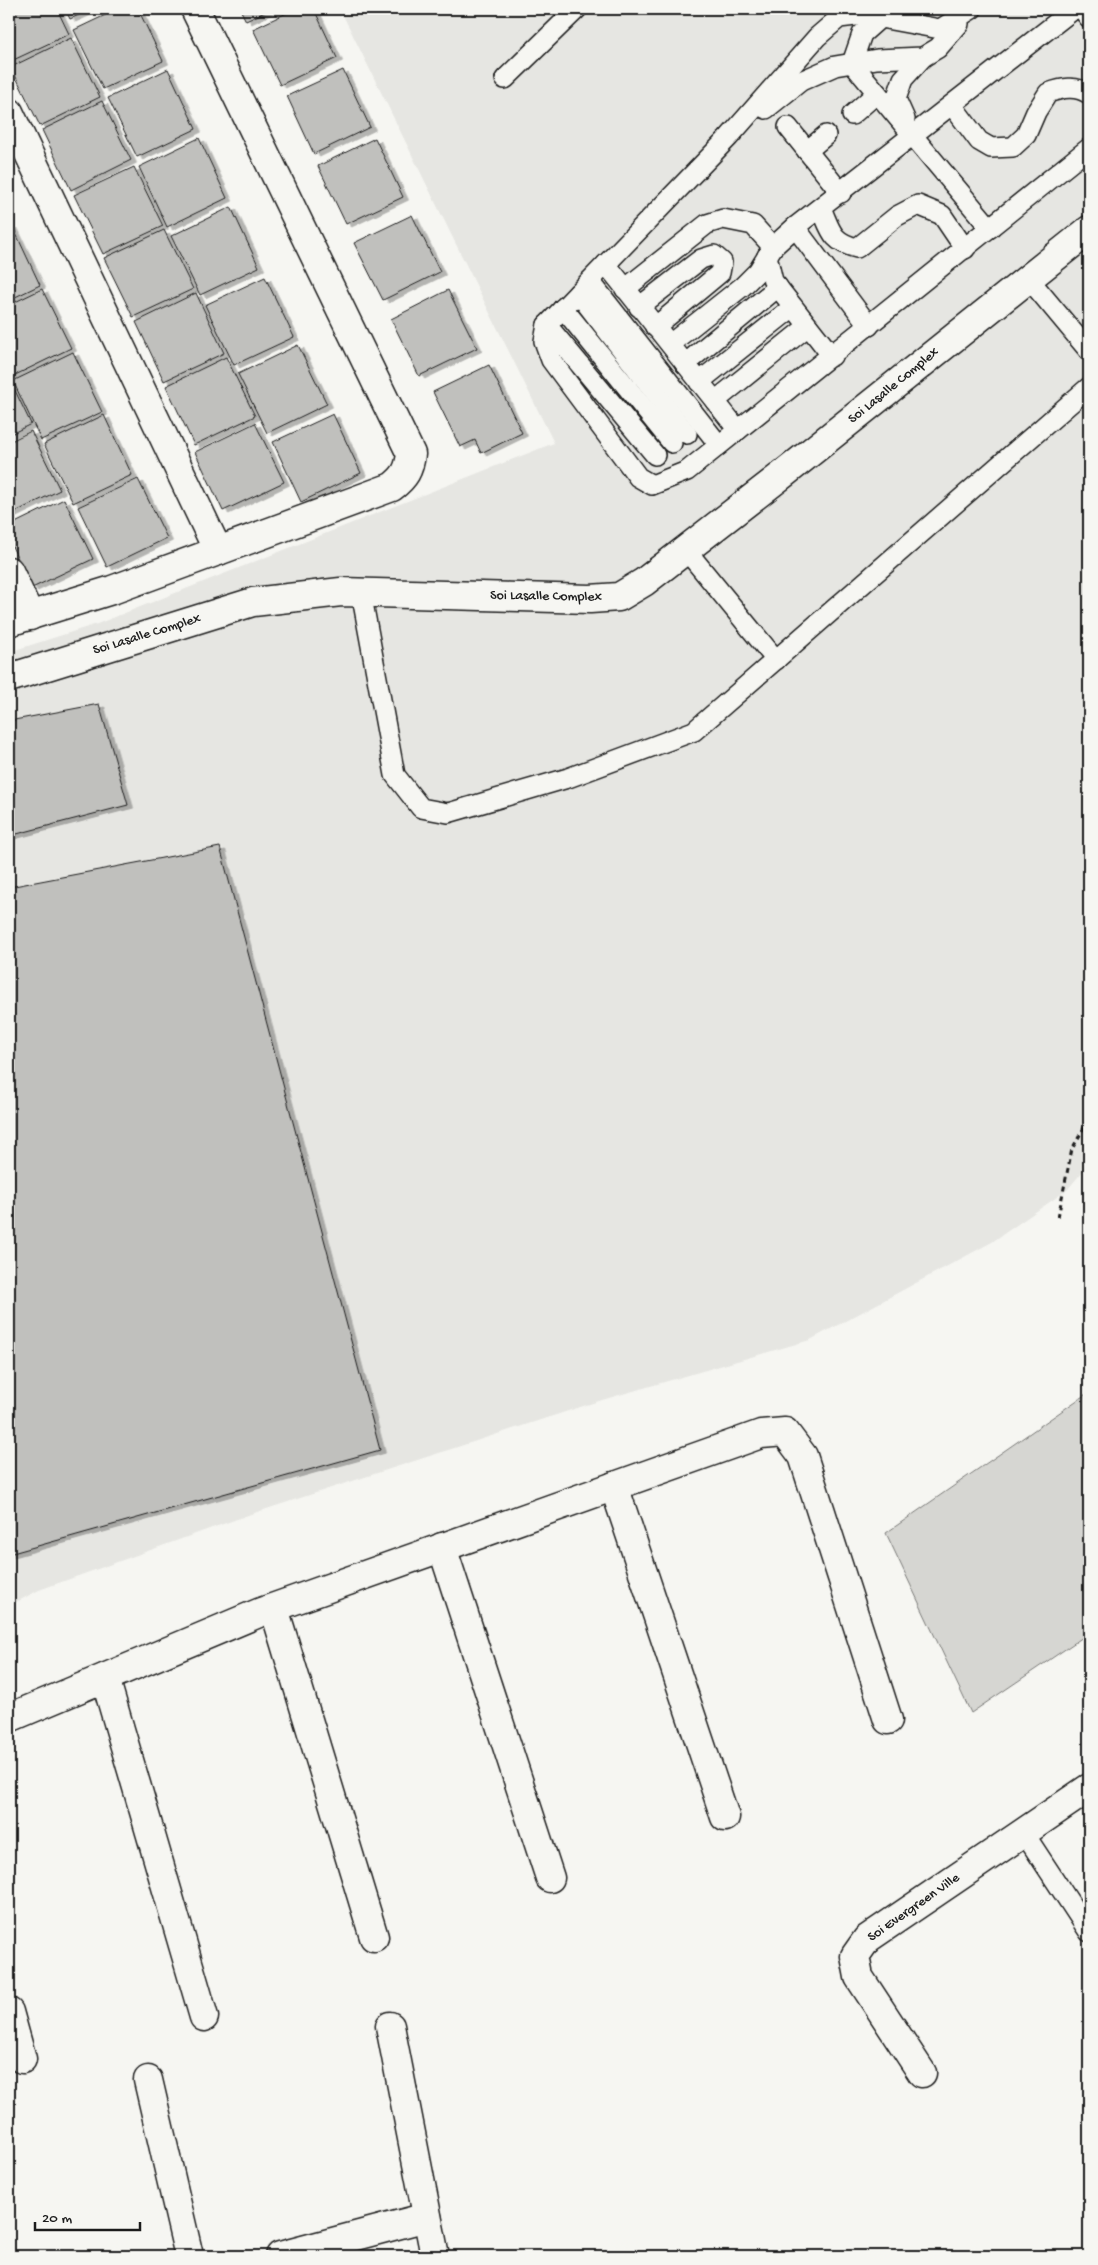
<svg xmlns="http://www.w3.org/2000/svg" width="1098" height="2265" font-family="'Gochi Hand',sans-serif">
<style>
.built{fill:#e6e6e2}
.green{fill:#d6d6d2;stroke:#797977}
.building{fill:#c0c0bd;stroke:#1c1c1c;filter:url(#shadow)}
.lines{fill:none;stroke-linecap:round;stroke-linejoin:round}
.service-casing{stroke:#1c1c1c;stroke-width:22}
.minor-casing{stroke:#1c1c1c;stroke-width:31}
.path{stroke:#1c1c1c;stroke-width:3;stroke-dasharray:5 4;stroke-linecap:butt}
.service{stroke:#f6f6f2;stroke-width:19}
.minor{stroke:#f6f6f2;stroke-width:28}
.labels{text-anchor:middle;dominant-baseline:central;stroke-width:4;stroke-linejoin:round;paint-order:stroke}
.street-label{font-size:14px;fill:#1c1c1c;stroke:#f6f6f2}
</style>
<defs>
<filter id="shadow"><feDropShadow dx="5.5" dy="3" stdDeviation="0" flood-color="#0004"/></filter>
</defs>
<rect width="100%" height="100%" fill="#f6f6f2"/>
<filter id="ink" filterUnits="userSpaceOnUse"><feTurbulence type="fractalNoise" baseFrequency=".02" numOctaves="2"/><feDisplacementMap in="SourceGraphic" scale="10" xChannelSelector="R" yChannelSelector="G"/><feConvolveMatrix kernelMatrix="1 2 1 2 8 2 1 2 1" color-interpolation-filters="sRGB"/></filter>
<g filter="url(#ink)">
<path class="built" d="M340,9H1089V1164L1067,1190L992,1242L810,1340L602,1400L251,1514L39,1590L9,1606V652L97,624L554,443Z"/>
<path class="green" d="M1089,1392V1633L971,1713L886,1533Z"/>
<g class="building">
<path d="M9,9H57L69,34L9,62Z"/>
<path d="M65,9H92L70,19Z"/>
<path d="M118,9H138L163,61L103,89L74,30Z"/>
<path d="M240,9H271L246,21Z"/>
<path d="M295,9H314L337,58L280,85L253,29Z"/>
<path d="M71,38L100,97L40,126L11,67Z"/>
<path d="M168,69L196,129L137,157L108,98Z"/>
<path d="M343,70L370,127L314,154L287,96Z"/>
<path d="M102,101L131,160L71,190L42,130Z"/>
<path d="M199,138L227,198L167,227L139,167Z"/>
<path d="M375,138L403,197L346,224L318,166Z"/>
<path d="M134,167L163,226L103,254L74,195Z"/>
<path d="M231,207L259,267L200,295L171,236Z"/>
<path d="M412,215L440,272L383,300L354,243Z"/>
<path d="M12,225L40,285L9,300V227Z"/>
<path d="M164,230L193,289L133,317L104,258Z"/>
<path d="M265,277L294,337L234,365L205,305Z"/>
<path d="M42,289L71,348L11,377L9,373V305Z"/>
<path d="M448,290L477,348L419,376L391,319Z"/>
<path d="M196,293L224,353L164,381L136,322Z"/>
<path d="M298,345L327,404L267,433L238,374Z"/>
<path d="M73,352L102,412L41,440L13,381Z"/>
<path d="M226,357L255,416L194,445L166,386Z"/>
<path d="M489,365L522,433L481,453L475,440L460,447L433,392Z"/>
<path d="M9,378L31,424L9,435Z"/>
<path d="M333,414L361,473L301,502L273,442Z"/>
<path d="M104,415L132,475L73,503L44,444Z"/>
<path d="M255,423L284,482L223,511L195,452Z"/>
<path d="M31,431L60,490L9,515V442Z"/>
<path d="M138,479L167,538L107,567L78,507Z"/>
<path d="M64,499L93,559L32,588L9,540V526Z"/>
<path d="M99,704L128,805L9,836V721Z"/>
<path d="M220,847L380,1450L9,1554V887Z"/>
</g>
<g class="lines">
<g class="service-casing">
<g id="service">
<path d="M972,9L940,29L864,15L839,18L817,37L729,137L547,325L544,341L551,360L638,477L652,485L687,471L1089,148"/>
<path d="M1082,9L1089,18"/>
<path d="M880,18L862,34L852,63L990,228"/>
<path d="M505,79L577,9"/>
<path d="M952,105L979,141L991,148L1013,147L1026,135L1036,112L1048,93C1062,88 1076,85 1089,94"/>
<path d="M766,109L801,81L835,66L877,59L923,57L938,48L959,24"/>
<path d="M852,115L877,93"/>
<path d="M905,119L896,99L903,79L923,57"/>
<path d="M788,127L841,193"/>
<path d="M807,151L826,135"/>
<path d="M821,208C831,230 831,242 857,248L897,216L918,205L942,215L965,249"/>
<path d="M795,227L869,326"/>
<path d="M767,256L773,281L832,356"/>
<path d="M606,264L738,430"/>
<path d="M1029,279L1089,351"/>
<path d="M590,281L719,445"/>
<path d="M625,289L707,224L723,219L753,225L773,247"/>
<path d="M578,293L687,434"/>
<path d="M639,307L701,259L714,255L722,262L720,273L655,327"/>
<path d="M563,308L672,443"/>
<path d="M547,325L655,455"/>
<path d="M670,344L743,286L758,271L773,247L795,227L1074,9"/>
<path d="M685,364L778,287"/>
<path d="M699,382L793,307"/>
<path d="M715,401L808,326"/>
<path d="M686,550L776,660"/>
<path d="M361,592L395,775L421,808L448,813L568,778L694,731L1089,387"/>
<path d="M1024,1833L1089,1932"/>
</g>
</g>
<g class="minor-casing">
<g id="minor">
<path d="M9,112L218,551"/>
<path d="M9,571L30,616"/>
<path d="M9,622L112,590L392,487C405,477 409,470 411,454L195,9"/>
<path d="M9,678L253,602L341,592L590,599L619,597L644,582L786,472L1089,230"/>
<path d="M614,1486L725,1817"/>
<path d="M442,1547L550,1878"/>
<path d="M274,1608L374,1937"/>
<path d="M105,1678L204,2017"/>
<path d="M9,1718L261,1612L761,1434L785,1432L803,1456L888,1720"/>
<path d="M9,2012L22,2059"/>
<path d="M390,2026L435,2256"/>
<path d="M922,2073L859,1977L855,1956L867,1939L1089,1788"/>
<path d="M148,2080L189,2256"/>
<path d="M280,2256L427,2217"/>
</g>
</g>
<path class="path" d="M1058,1217L1072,1149L1089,1119"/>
<use href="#service" class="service"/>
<use href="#minor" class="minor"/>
</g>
</g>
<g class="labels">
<g class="street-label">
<text transform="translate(894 386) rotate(-39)">Soi Lasalle Complex</text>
<text transform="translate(546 597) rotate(1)">Soi Lasalle Complex</text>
<text transform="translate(147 635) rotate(-17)">Soi Lasalle Complex</text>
<text transform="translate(914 1908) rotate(-35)">Soi Evergreen Ville</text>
</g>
</g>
<rect width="1098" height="2265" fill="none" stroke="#f6f6f2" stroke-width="30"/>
<rect x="15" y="15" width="1068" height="2235" fill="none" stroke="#1c1c1c" stroke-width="2" filter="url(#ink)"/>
<path d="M35 2222v8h105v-8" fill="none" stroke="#1c1c1c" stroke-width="2.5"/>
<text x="42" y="2222" font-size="15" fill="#1c1c1c" stroke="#f6f6f2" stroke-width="4" paint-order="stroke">20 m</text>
</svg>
